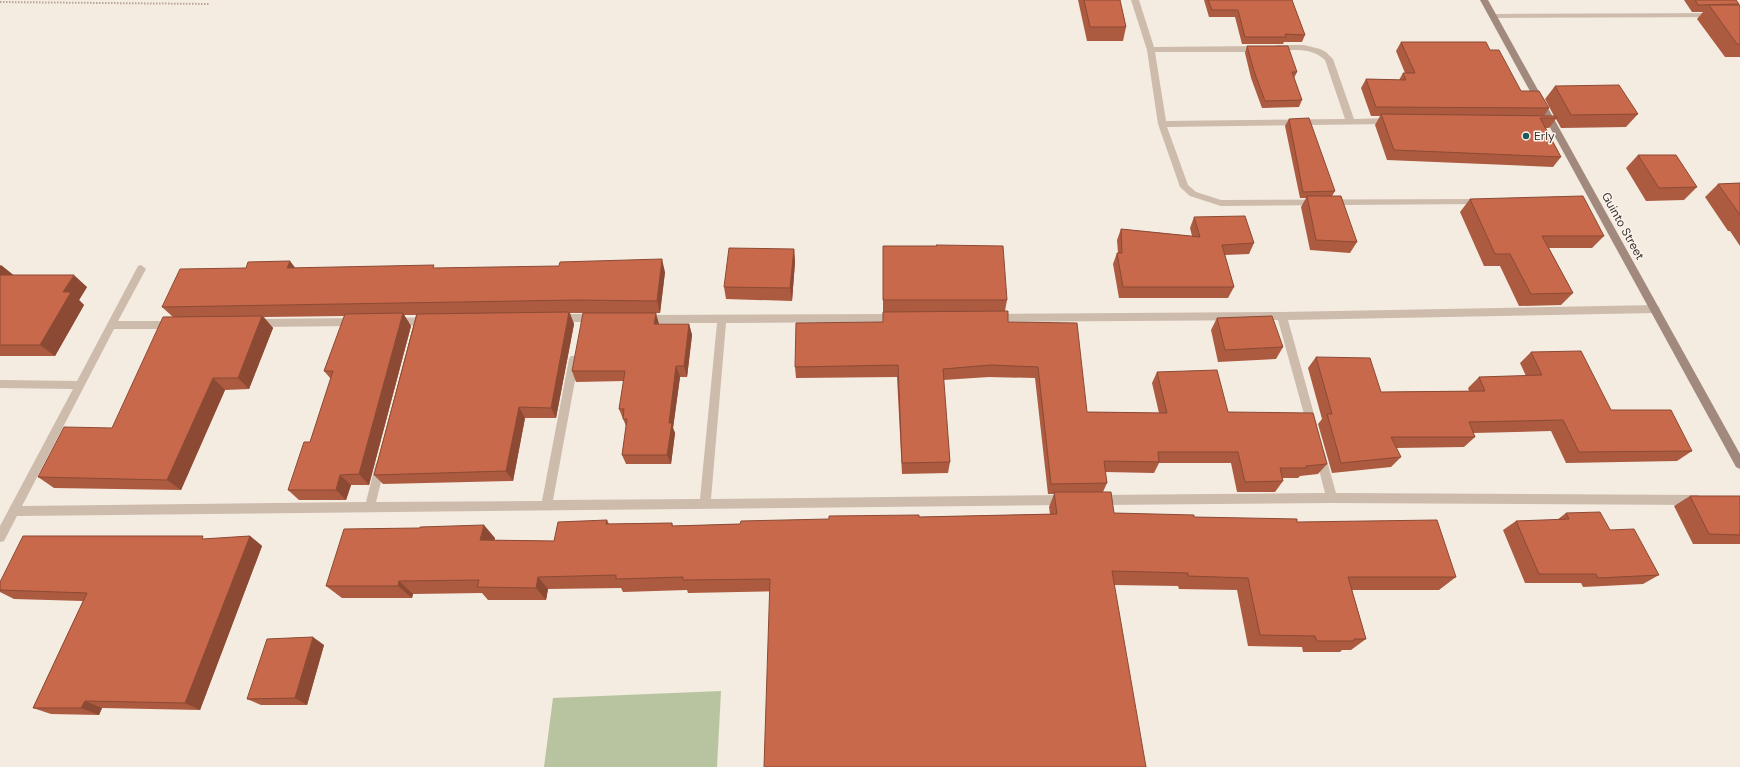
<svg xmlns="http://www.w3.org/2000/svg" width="1740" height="767" font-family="'DM Sans',sans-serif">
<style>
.green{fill:#b8c4a0}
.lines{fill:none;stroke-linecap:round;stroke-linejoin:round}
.path{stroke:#b9a596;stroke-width:2;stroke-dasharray:1.5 1.5;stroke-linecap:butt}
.street{fill:#cdbbac;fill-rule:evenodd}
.secondary{fill:#a18a7d;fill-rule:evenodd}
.wall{fill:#ac5a40}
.shaded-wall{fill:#8c4a34}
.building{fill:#c8694b;stroke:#8c4a34}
.poi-dot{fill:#1f5a5e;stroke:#fbf5ee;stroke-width:1.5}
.labels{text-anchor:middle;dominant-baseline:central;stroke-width:3;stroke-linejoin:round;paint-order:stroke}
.poi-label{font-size:12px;fill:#3b302b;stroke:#fbf5ee;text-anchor:start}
.street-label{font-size:12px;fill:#3b302b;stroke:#fbf5ee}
</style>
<rect width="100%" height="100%" fill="#f4ebe1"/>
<path class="green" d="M721,691L717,767H544L553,698Z"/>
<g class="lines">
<path class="path" d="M0,2L209,4"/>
<g class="street">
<path d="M1131,0H1139L1154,47L1260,46L1264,49L1260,52H1155L1166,121L1345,119L1325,60C1311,47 1294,50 1276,51L1272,48L1276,45H1304L1320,49L1326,52L1333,59L1354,119L1389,118L1393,121L1389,124L1167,127L1188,185L1196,192L1221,200L1479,199L1483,202L1482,204L1221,206L1190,196L1180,187L1158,124L1147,50Z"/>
<path d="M1740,13V17L1493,18L1489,16L1493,14Z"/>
<path d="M141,265L146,269L118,321H173L176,322L178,325L176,328L173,329H114L22,506L366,502L375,466L376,463L380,461L384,463L385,466L376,502L542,501L569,359L571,356H577L579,359L553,500L700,499L717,323H645L642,322L640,319L642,316L645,315L897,314L900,315L902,318L900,321L897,322L726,323L711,499L1064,495L1068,497L1069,500L1068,503L1064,505L17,516L4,541L0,542V526L73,389L0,388V380L77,381L138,266Z"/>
<path d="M1655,305L1658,306L1660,309L1658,312L1655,313L1288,320L1317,425L1316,428L1312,429L1308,428L1307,425L1278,320L995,322L992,321L990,318L992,315L995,314L1282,312Z"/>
<path d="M559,314H595L598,315L600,318L598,321L595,322H559L556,321L554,318L556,315Z"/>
<path d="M429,317L432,318L434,321L432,324L429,325L395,326L392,325L390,322L392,319L395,318Z"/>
<path d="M355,318L358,319L360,322L358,325L355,326L257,327L254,326L252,323L254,320L257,319Z"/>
<path d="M1320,449L1324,451L1325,454L1336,493L1698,495L1702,497L1703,500L1702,503L1698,505L1332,503L1100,505L1096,503L1095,500L1096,497L1100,495L1325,493L1315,454L1316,451Z"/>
</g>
<path class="secondary" d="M1480,0H1488L1740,454V469L1736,467Z"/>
</g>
<g class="wall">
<path d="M1078,0H1120L1126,27L1123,41H1087Z"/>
<path d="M1204,0H1292L1305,35L1302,42H1284L1283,44H1242L1235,17H1209Z"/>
<path d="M1684,0H1736L1739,5H1740V57H1725L1697,19L1703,12H1692Z"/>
<path d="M1401,42L1490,50L1521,91L1549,108L1544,116H1554L1545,99L1555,86L1638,114L1626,127L1561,128L1556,119L1549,128H1546L1561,157L1553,167L1387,160L1375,125L1380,116H1371L1361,88L1366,79L1399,80L1403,73H1405L1396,51Z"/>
<path d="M1247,46L1297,72L1294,78L1302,100L1299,107L1262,108L1251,78L1245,53Z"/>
<path d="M1289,119L1335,191L1332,196L1357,242L1350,253L1310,250L1301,207L1306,198H1300L1285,126Z"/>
<path d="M1638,155L1697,187L1684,200L1646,201L1626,168Z"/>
<path d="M1740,183V246L1730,231H1728L1705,197L1718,184Z"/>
<path d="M1470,199L1604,236L1592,248H1549L1573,293L1561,305L1519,306L1500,266H1484L1460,212Z"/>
<path d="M1194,217L1254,243L1249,254L1225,255L1234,287L1228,298H1119L1113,264L1117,253H1118L1117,240L1121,229L1192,236L1190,228Z"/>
<path d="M883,246L1007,300L1005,311L1008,322L1087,412L1159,413L1152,383L1157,372L1228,412L1327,464L1318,474L1300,476L1298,478H1282L1283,481L1275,492H1237L1231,463H1159L1154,473L1105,472L1107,483L1103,492L1114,513L1194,517L1297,522L1456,577L1439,590H1352L1366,639L1351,650H1342L1340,652H1303L1302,647L1248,646L1237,590L1179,589L1178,586L1114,585L688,593L687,590L623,592L621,588L548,589L546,600H488L482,593L413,594L412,598H342L326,586L420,528L495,538L494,540L554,541L607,520L609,524L672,523L673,526L740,524L919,517L1050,514L1049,507L1054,494H1048L1035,378L989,377L943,380L950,462L948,473L902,474L897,377L796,378L795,367L883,322Z"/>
<path d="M794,249L795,262L792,301L726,299L724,287Z"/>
<path d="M0,265L13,275L87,287L79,300L84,305L55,356H0Z"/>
<path d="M295,268H435L665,272L660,313H570L574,324L556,418H525L513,481L383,484L374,475L416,315H404L411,326L369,485H351L346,500H299L288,490L310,442L331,379L324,371L345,316L264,317L273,328L249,389L225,390L181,490L54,488L38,477L112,428L173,317L162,307Z"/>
<path d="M1217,318L1283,347L1276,359L1218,362L1211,330Z"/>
<path d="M659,324H689L692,335L687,377H680L673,428L675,433L671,464H626L622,455L626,426L619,409L624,381L576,382L572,371Z"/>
<path d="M1531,352L1611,410L1692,451L1677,461L1566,463L1551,431L1473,433L1475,437L1464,447L1396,448L1401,457L1391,467L1332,473L1318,424L1322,419L1308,368L1316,357L1381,392L1469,391L1468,388L1479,377L1526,376L1520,363Z"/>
<path d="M1690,496H1740V544H1693L1674,506Z"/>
<path d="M1566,513L1610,530L1659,575L1643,584L1583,587L1581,583H1525L1503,530L1516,521L1557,520Z"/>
<path d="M250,536L262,546L200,710L102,708L99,715L51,714L33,708L83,601L14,599L0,592V582L207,539Z"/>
<path d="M324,645L307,705H261L247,699Z"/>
</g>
<g class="shaded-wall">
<path d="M794,249L795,262L792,301L790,288Z"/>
<path d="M662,259L665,272L660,313L657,301Z"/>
<path d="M290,261L300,274L287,268Z"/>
<path d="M1,265L16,277L0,279V267Z"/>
<path d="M74,275L87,287L79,300L84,305L55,356L40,345L63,292Z"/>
<path d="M569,312L574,324L556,418L551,408Z"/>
<path d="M403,313L411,326L369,485L359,474Z"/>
<path d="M656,313L659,324H654Z"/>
<path d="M262,316L273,328L249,389L238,378Z"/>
<path d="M689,324L692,335L687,377L684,366Z"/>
<path d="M676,366L680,377L673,428L675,433L671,464L667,455L669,423Z"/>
<path d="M213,378L225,390L181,490L167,480Z"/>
<path d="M519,407L525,418L513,481L506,471Z"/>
<path d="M340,475L351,485L346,500L336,490Z"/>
<path d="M484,525L495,538L492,553L480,540Z"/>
<path d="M250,536L262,546L200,710L185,703Z"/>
<path d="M538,577L548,589L546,600L536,588Z"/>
<path d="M399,581L413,594L412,598L398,586Z"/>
<path d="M313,637L324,645L307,705L295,698Z"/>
<path d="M85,701L102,708L99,715L81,708Z"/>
</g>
<g class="building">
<path d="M1084,0H1120L1126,27H1090Z"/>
<path d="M1208,0H1292L1305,35L1285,34L1286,37H1245L1238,10H1212Z"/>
<path d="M1695,0H1736L1739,4L1698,5Z"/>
<path d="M1709,5H1740V44H1737Z"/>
<path d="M1401,42H1486L1490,50H1499L1521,91H1539L1549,108L1376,107L1366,79L1406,80L1403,73H1415Z"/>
<path d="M1247,46H1288L1297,72H1292L1302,100L1265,101L1254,71Z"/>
<path d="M1619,85L1638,114L1571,115L1555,86Z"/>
<path d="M1381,114L1556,116L1557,118H1540L1561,157L1394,150Z"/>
<path d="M1309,118L1335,191L1303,192L1289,119Z"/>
<path d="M1638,155H1676L1697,187L1659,188Z"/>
<path d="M1740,183V215L1718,184Z"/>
<path d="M1307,196H1341L1357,242L1316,240Z"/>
<path d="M1583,196L1604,236H1542L1573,293L1531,294L1510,254H1495L1470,199Z"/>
<path d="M1245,216L1254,243L1222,245L1234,287H1123L1117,253H1122L1121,229L1200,237L1194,217Z"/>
<path d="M936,245L1003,246L1007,300H883V246H937Z"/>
<path d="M729,248L794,249L790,288L724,287Z"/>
<path d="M662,259L657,301L577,300L162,307L180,269L246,268L248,262L290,261L287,268L434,265L433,268L559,266L560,262Z"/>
<path d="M0,275H74L63,292H71L40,345H0Z"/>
<path d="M1008,311V322L1077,323L1087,412L1167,413L1157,372L1217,370L1228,412L1313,413L1327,464L1306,466V468H1280L1283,481L1245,482L1238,452H1158L1159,462L1104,461L1107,483L1051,484L1038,367L991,365L943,369L950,462L902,463L898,365L795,367L796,323L883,322V312Z"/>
<path d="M569,312L551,408L519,407L506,471L374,475L417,314Z"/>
<path d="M403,313L359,474L340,475L336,490H288L304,442H310L333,371H324L345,314Z"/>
<path d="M583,313H656L654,324H689L684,366H676L669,423H672L667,455H622L627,419H623L624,409H619L625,371H572Z"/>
<path d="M262,316L238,378H213L167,480L38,477L64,427L112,428L163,317Z"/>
<path d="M1272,316L1283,347L1225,350L1217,318Z"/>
<path d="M1581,351L1611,410H1671L1692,451L1579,452L1563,420L1469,422L1475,437H1391L1401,457L1341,463L1327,414H1332L1316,357L1370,358L1381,392L1485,391L1479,377L1542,375L1531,352Z"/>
<path d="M1054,492H1111L1114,513L1194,515V517L1297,519V522L1437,520L1456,577H1348L1366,639H1354V641H1317L1315,636L1260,635L1248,578L1188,576V573L1112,571L1146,767H764L770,579L683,580V577L616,579V575L538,577L536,588L477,587L479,580L399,581L398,586H326L344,529L420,528V527L484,525L480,540L554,541L558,522L607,520L606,524L672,523V526L740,524L741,521L829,519V516L919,515V517L1057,514Z"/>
<path d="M1690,496H1740V535L1709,534Z"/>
<path d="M1600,512L1610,530L1634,529L1659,575L1598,578L1596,574H1539L1516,521L1569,519L1566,513Z"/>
<path d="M23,536H203L202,539L250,536L185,703L85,701L81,708H33L87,593L0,590V582Z"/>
<path d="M313,637L295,698L247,699L267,639Z"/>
</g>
<circle class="poi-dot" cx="1526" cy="136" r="4"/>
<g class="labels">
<g class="poi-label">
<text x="1534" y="136">Erly</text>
</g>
<g class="street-label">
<text transform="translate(1623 226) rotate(61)">Guinto Street</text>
</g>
</g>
</svg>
